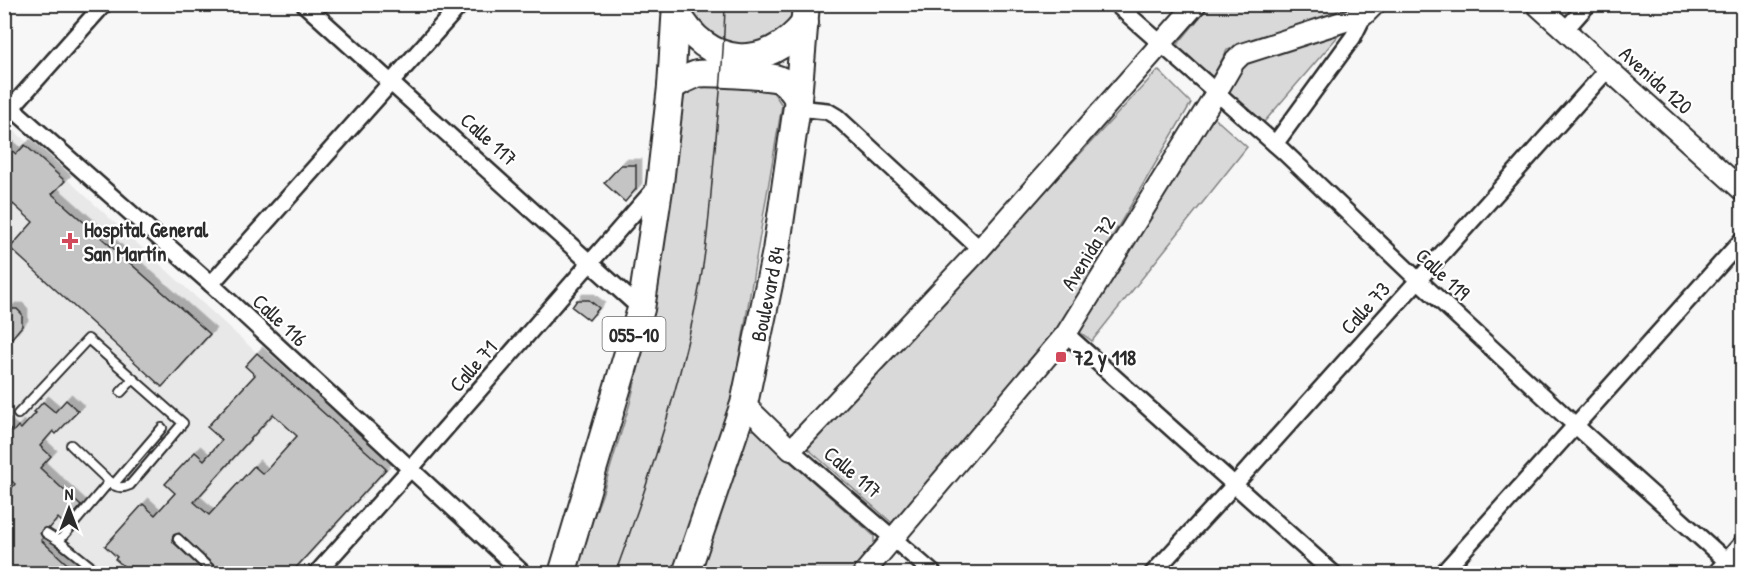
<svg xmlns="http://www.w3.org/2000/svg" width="1747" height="578" font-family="'Patrick Hand',sans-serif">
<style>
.built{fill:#e8e8e8}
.green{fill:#d9d9d9;stroke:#828282;stroke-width:1.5}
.building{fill:#c4c4c4;stroke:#2b2b2b;stroke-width:1.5;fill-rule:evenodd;filter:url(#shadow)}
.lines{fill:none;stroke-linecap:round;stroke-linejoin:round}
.service-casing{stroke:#2b2b2b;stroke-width:12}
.minor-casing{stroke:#2b2b2b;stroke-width:20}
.tertiary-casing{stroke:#2b2b2b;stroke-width:24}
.trunk-casing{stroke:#2b2b2b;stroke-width:30}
.service{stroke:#fff;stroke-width:8}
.minor{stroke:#fff;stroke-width:15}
.tertiary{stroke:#fff;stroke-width:20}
.trunk{stroke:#fff;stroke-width:26}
.tram{stroke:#2b2b2b;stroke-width:1.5}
.poi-dot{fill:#d1495b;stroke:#fff;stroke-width:2}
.labels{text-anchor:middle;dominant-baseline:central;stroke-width:4.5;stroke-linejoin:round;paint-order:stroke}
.shield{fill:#fff;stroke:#6b6b6b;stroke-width:1.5}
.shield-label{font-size:20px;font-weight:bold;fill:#2b2b2b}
.street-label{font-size:21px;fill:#2b2b2b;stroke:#fff}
.poi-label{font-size:21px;font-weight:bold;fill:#2b2b2b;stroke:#fff;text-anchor:start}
</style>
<defs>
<filter id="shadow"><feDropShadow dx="5.5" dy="-5.5" stdDeviation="0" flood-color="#0004"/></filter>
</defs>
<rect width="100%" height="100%" fill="#f7f7f7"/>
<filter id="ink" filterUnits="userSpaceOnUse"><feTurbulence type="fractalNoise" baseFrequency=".0167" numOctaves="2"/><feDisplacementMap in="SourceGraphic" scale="12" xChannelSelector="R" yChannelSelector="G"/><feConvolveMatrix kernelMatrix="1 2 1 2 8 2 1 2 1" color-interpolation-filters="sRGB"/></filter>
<g filter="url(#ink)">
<path class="built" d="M8,125L257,353L386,469L292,573L5,574L4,129Z"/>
<g class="green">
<path d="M690,4L794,5C793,34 761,52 734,48C727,47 719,41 713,37C699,28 693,22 690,4Z"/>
<path d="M1210,5H1362L1359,7L1227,50L1208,85L1173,50Z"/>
<path d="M1345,28L1259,128L1226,96L1246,60Z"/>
<path d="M1158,70L1191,103L1056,332L892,523L807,448Z"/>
<path d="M694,82L771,89L782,105L734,389L695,522L675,573L572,574L602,495L630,403L652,312L679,93Z"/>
<path d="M1209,113L1247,147L1092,341L1077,330Z"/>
<path d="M744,430H755L874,536V547L850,573L693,574Z"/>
</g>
<g class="building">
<path d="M4,144L16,154L25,145L65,181L52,194L210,334L162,387L10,248L33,222L13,204L4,214Z"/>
<path d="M621,165H636V189L625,202L604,183Z"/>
<path d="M577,300H589L599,308L589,320L572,307Z"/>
<path d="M10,309H17L22,314V326L12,338L10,337L4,343V315Z"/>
<path d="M257,353L386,469L291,573H221L219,570L179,533L173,535L172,540L174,543L206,573H132L115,559L117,557L105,546L143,504L155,515L175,493L165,484L195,452L204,460L222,440L207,427L255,375L245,366ZM273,414L297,436L263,474L254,466L209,515L194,502Z"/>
<path d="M66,400L78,411L56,434L53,431L40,446L51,456L40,468L81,506L65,525L58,518L50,528H44L40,533L43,538L41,540L77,573H15L4,564V502L11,498L9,491L15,484L4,474V424L13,432L18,426L21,429L36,413L34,412L43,402L55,412Z"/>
</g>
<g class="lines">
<g class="service-casing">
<g id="service">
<path d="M121,392L133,379"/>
<path d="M18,414L88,339L183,423L130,485C123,488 119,488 113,485L71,445"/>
<path d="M113,485L162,428"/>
<path d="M4,495L5,496"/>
<path d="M46,533L59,541"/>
<path d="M178,539L215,574"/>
<path d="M100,574L59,541L110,481"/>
</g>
</g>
<g class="minor-casing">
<g id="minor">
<path d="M304,4L641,309"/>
<path d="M1116,4L1283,151L1418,280L1576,426L1741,574"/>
<path d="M1565,30L1588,4"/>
<path d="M4,101L211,284L524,574"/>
<path d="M797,108L827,111L837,117L980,249"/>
<path d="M4,116L104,4"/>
<path d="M1275,144L1353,37L1364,15"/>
<path d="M211,284L461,4"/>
<path d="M1066,334L1334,574"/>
<path d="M791,450L934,574"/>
<path d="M316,574L411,468L658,185"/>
<path d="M1152,574L1235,484L1608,69"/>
<path d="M1442,574L1742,240"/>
<path d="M1715,574L1742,543"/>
</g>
</g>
<g class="tertiary-casing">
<g id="tertiary">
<path d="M1536,4L1742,190"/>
<path d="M744,404L791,450L980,249L1196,4"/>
<path d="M863,574L1066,334L1216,93L1234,62L1242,54L1364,15L1375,4"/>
</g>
</g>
<g class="trunk-casing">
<g id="trunk">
<path d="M677,12C706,67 766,73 805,23"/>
<path d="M671,87C679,82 688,77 697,74C705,72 769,76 778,79C787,82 793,91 798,99"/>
<path d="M562,574L641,309L660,183L671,87L676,4"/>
<path id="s1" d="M686,574L744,404L776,251L798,99L806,4"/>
</g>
</g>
<use href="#service" class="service"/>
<use href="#minor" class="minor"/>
<use href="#tertiary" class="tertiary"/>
<use href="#trunk" class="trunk"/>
<path class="tram" d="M615,574C649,482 679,390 698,294C707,250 710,204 714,159C719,107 724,56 725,4"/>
</g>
</g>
<g class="poi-dot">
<path d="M67 232h6v6h6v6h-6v6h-6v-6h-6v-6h6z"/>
<rect x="1055" y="351" width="12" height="12" rx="3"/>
</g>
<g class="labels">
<rect class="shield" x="602.5" y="317" width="63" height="34" rx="4.5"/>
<g class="shield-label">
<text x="634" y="334">055-10</text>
</g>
<g class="street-label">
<text transform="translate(1656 80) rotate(42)">Avenida 120</text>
<text transform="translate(489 139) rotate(42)">Calle 117</text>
<text transform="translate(1088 253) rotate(-58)">Avenida 72</text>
<text transform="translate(1443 274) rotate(43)">Calle 119</text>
<text stroke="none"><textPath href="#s1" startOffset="292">Boulevard 84</textPath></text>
<text transform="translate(1365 308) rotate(-48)">Calle 73</text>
<text transform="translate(280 320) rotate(43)">Calle 116</text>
<text transform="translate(473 366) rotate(-49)">Calle 71</text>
<text transform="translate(853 472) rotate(40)">Calle 117</text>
</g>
<g class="poi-label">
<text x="84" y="229">Hospital General<tspan x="84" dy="24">San Martín</tspan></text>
<text x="1073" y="357">72 y 118</text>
</g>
</g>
<rect width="1747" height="578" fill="none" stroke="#fff" stroke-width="24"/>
<rect x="12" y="12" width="1723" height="554" fill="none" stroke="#2b2b2b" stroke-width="2" filter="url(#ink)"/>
<g transform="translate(69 509)" stroke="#ffffff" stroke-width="4.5" paint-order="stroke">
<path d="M0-4.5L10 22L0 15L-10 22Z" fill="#2b2b2b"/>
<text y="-9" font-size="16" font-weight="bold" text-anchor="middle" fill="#2b2b2b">N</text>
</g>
</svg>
